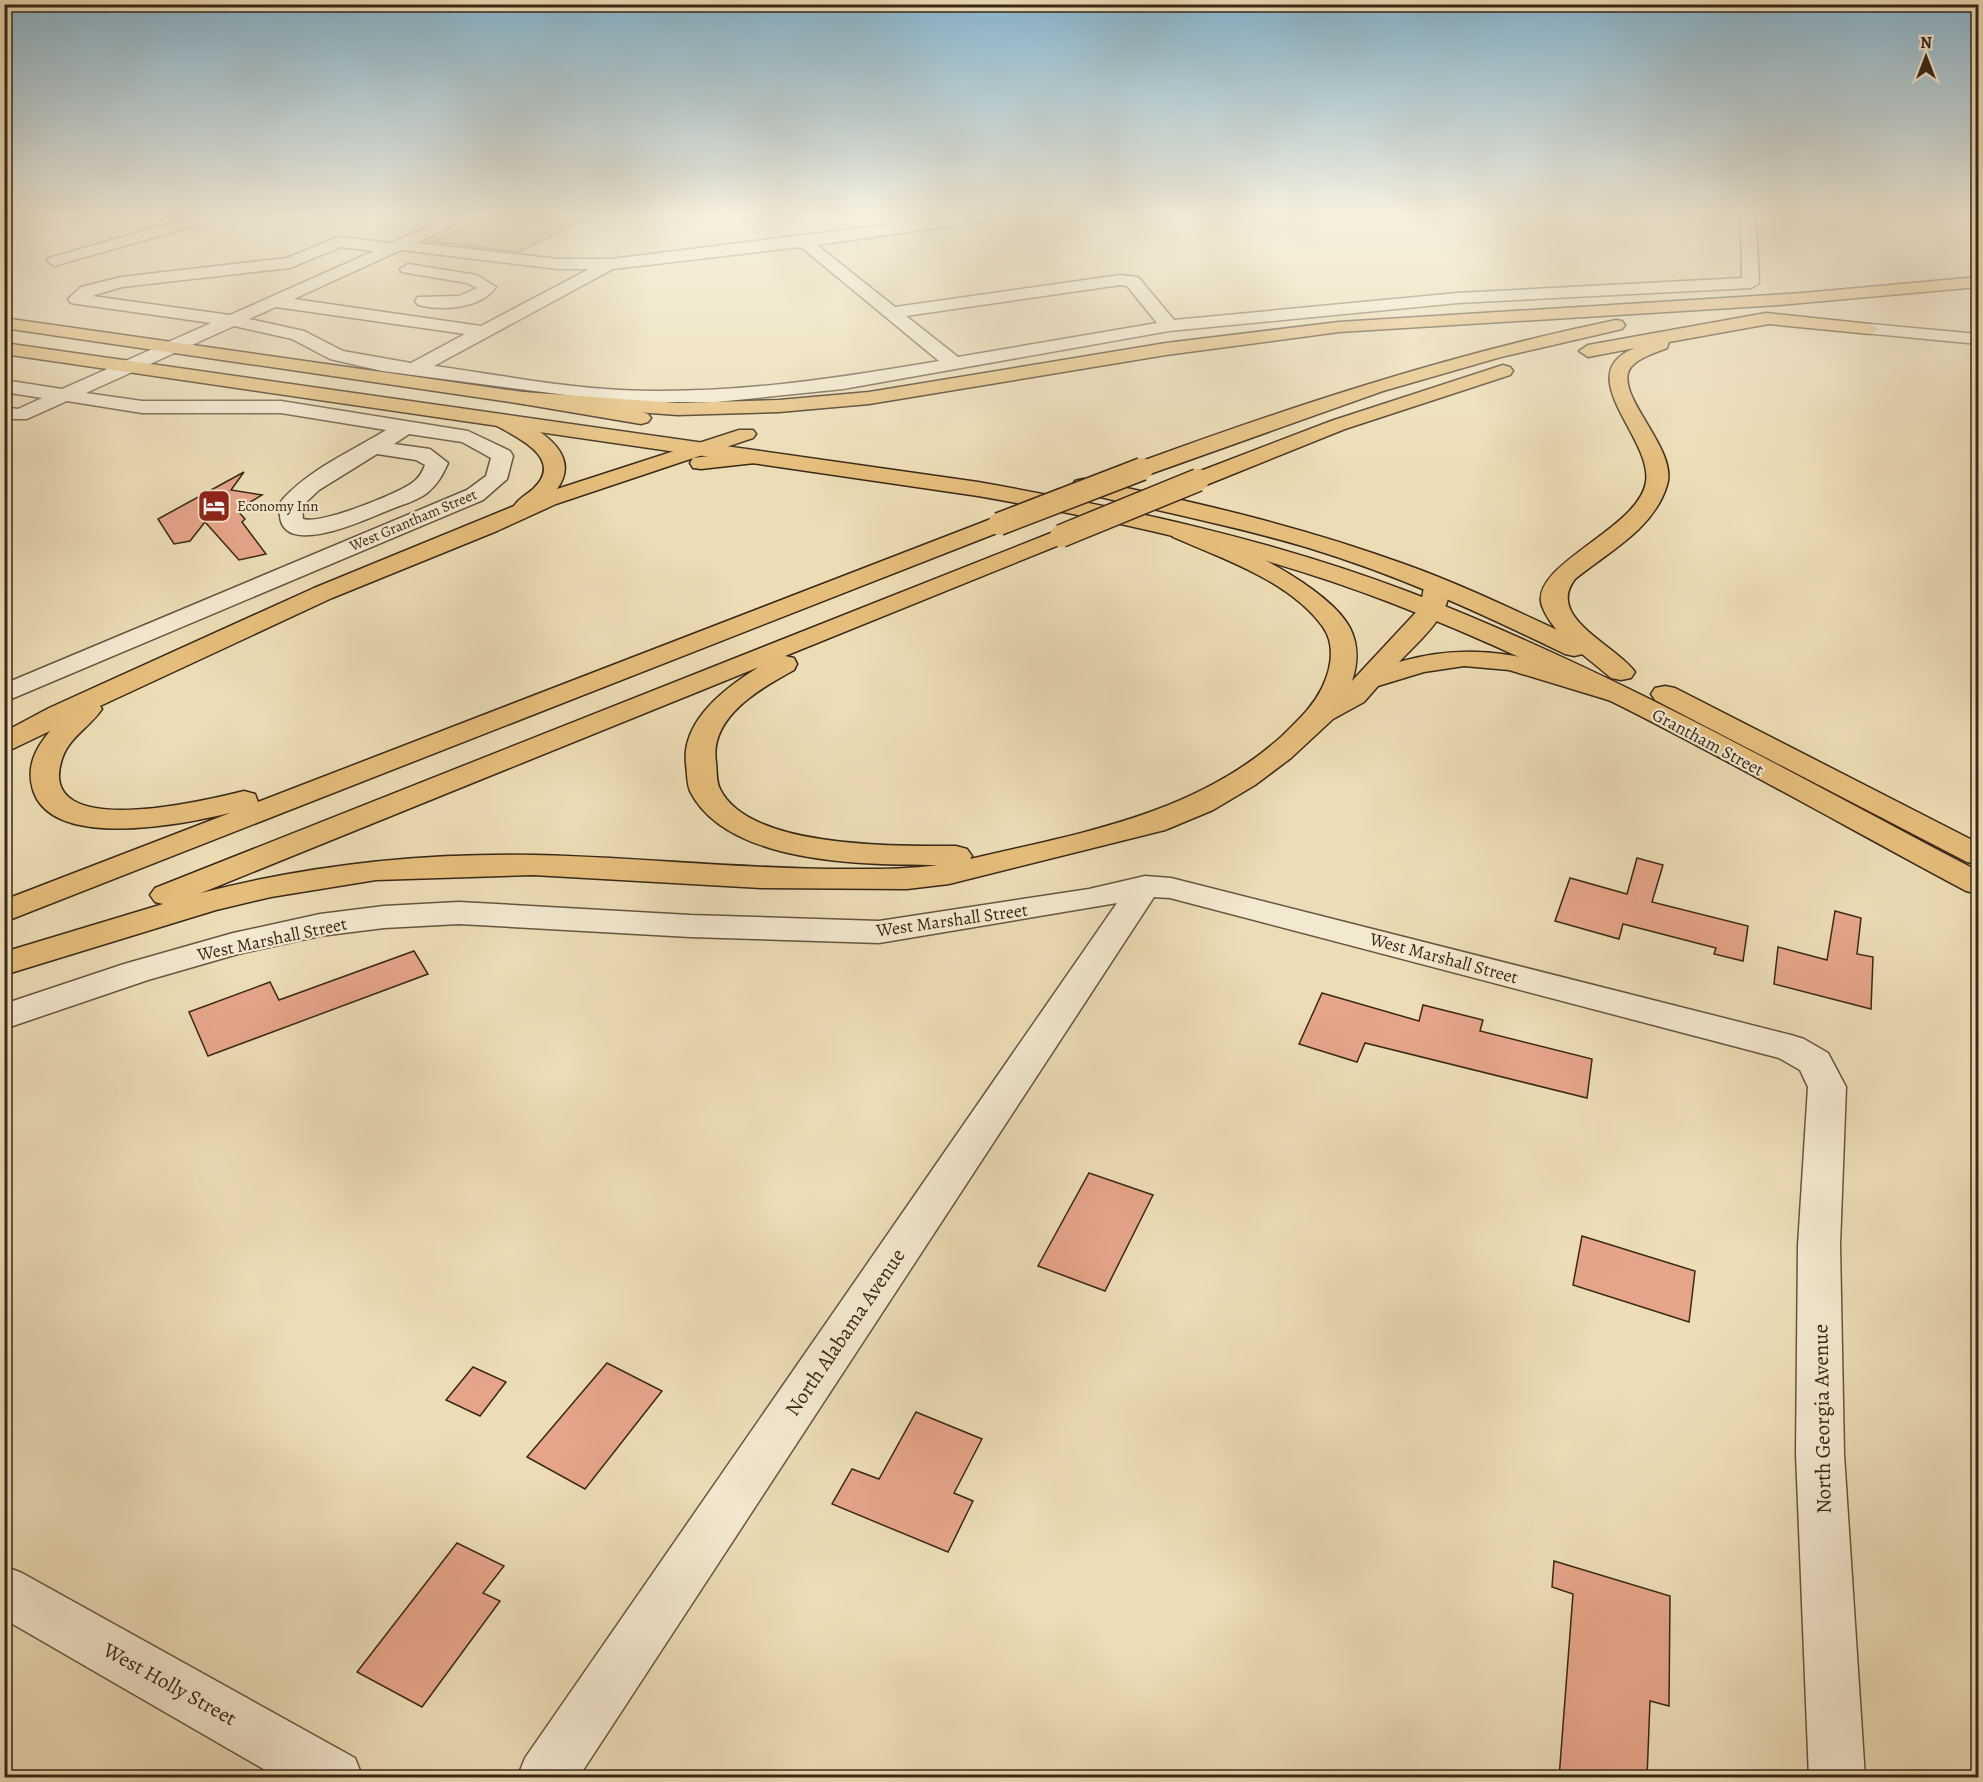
<svg xmlns="http://www.w3.org/2000/svg" width="1983" height="1782" font-family="Alegreya,serif">
<style>
.green{fill:#bcc08b;stroke:#7a7451;stroke-width:1.5}
.building{fill:#e6a589;stroke:#392817;stroke-width:1.5}
.lines{fill:none;stroke-linecap:round;stroke-linejoin:round}
.minor-casing{stroke:#66553f;stroke-width:3}
.major-casing{stroke:#392817;stroke-width:3}
.highway-casing{stroke:#392817;stroke-width:3}
.minor{fill:#f3e9d0;fill-rule:evenodd}
.major{fill:#e6be7b;fill-rule:evenodd}
.highway{fill:#e6be7b;fill-rule:evenodd}
.highway-bridge-casing{stroke:#392817;stroke-width:25;stroke-linecap:butt}
.highway-bridge{stroke:#e6be7b;stroke-width:22}
.labels{text-anchor:middle;dominant-baseline:central;stroke-width:4.5;stroke-linejoin:round;paint-order:stroke}
.far-poi-label{font-size:15px;fill:#392817;stroke:#f3e9d0;text-anchor:start}
.far-street-label{font-size:15px;fill:#392817;stroke:#f3e9d0}
.street-label{font-size:18px;fill:#392817;stroke:#f3e9d0}
.near-street-label{font-size:21px;fill:#392817;stroke:#f3e9d0}
</style>
<rect width="100%" height="100%" fill="#ecddb6"/>
<filter id="stains"><feTurbulence type="fractalNoise" baseFrequency=".00333" numOctaves="4"/><feColorMatrix values="0 0 0 0 .2 0 0 0 0 .09 0 0 0 0 .02 0 0 0 .5 -.17"/></filter>
<radialGradient id="worn" r=".72"><stop offset=".6" stop-color="#630" stop-opacity="0"/><stop offset="1" stop-color="#630" stop-opacity=".3"/></radialGradient>
<path class="green" d="M489,217H592L518,252L431,241Z"/>
<g class="building">
<path d="M244,472L231,490L262,495L237,510L245,519L242,522L266,554L239,560L205,522L190,541L174,544L158,519Z"/>
<path d="M1637,858L1663,865L1652,902L1748,926L1743,961L1714,954L1716,948L1623,924L1619,939L1555,921L1570,878L1627,894Z"/>
<path d="M1835,911L1861,918L1857,954L1873,957L1871,1009L1774,984L1778,947L1827,960Z"/>
<path d="M414,951L428,974L208,1056L189,1012L270,982L279,1000Z"/>
<path d="M1322,993L1419,1021L1423,1005L1483,1020L1480,1031L1592,1059L1587,1098L1365,1043L1357,1062L1299,1044Z"/>
<path d="M1089,1173L1153,1195L1105,1291L1038,1266Z"/>
<path d="M1582,1236L1695,1271L1689,1322L1573,1285Z"/>
<path d="M607,1363L662,1391L585,1489L527,1457Z"/>
<path d="M473,1367L506,1382L480,1416L446,1400Z"/>
<path d="M916,1412L982,1439L954,1493L973,1501L948,1552L832,1504L852,1469L879,1479Z"/>
<path d="M457,1543L504,1566L483,1593L500,1601L422,1707L357,1672Z"/>
<path d="M1554,1561L1670,1596L1669,1706L1650,1701L1647,1778H1559L1573,1594L1552,1587Z"/>
</g>
<g class="lines">
<g class="minor-casing">
<g id="minor">
<path d="M192,217H217L215,220L61,264L55,266L47,261L49,258Z"/>
<path d="M449,217H469L418,243L558,259H611L950,217H993L986,221L817,245L895,307L1120,275L1138,277L1174,320L1458,293L1742,278L1741,217H1756L1759,283L1751,288L1458,303L1169,331L843,389L717,402H619L382,371L330,359L292,339L234,326L86,393L142,401H281L468,431L510,451L513,456L507,479L483,500L4,702V684L467,490L486,476L491,458L462,442L409,434L394,444L430,449L448,463C442,476 438,484 427,493C417,501 401,505 389,510C369,518 284,559 280,516C279,509 278,504 283,499C310,469 352,451 386,430L281,413H142L67,401L27,419H4V407L18,409L42,398L4,392V380L62,389L211,323L77,304L71,303L68,299L81,287L121,277L287,258L339,237L391,243ZM341,247L374,251L230,315L92,296L122,287L290,268ZM801,247L939,361C834,379 727,395 620,390C558,387 495,374 434,366L613,269ZM401,250L558,269H589L481,326L294,299ZM1120,285L1127,286L1157,323L958,357L906,316ZM276,307L465,334L411,363L343,351L304,331L249,319ZM377,454L416,460L425,465C422,473 419,478 412,483C397,494 320,525 303,519L302,506L319,490Z"/>
<path d="M408,264L477,275L496,287C481,309 442,311 418,305L415,301L418,297L459,296L477,288L467,283L402,272L400,269Z"/>
<path d="M1870,324L1978,334V344L1864,333L1861,329L1864,325Z"/>
<path d="M1145,876L1171,878L1791,1035L1804,1039L1828,1053L1846,1087L1840,1245L1844,1454L1865,1778H1809L1796,1454L1798,1245L1808,1087L1800,1070L1779,1058L1170,898L1154,897L578,1778H517L525,1758L1117,903L879,943L690,937L459,924L384,928L320,936L238,954L148,980L4,1029V1004L124,964L233,933L320,914L384,906L459,902L690,915L879,921L1089,889Z"/>
<path d="M4,1566L22,1573L355,1758L363,1778H279L4,1619Z"/>
</g>
</g>
<g class="major-casing">
<g id="major">
<path d="M4,318L523,392L641,412L648,414L651,418L648,422L641,424L523,404L4,328Z"/>
<path d="M4,343L978,482C1124,508 1270,539 1409,592C1607,668 1791,773 1978,871V894L1966,891C1777,790 1590,679 1389,602C1256,551 1118,521 978,496L4,354Z"/>
<path d="M1083,479C1192,501 1300,526 1404,564C1466,586 1524,615 1583,642L1587,648L1583,654L1574,656L1565,654C1481,613 1398,575 1309,548C1232,525 1153,510 1075,491L1072,486L1075,481Z"/>
<path d="M1665,686L1675,688L1978,843V864L1967,862L1655,700L1651,694L1655,688Z"/>
</g>
</g>
<g class="highway-casing">
<g id="highway">
<path d="M1978,277V287L1779,305L1339,332L1166,355L869,404L779,412L678,415L523,404L516,402L513,398L516,394L523,392L678,403L779,400L869,392L1166,343L1339,322L1803,293Z"/>
<path d="M1766,313L1870,324L1879,329L1870,334L1769,324L1669,342L1667,348C1655,353 1640,357 1631,367C1611,393 1679,448 1667,485C1654,529 1608,552 1575,579C1545,618 1616,645 1635,672L1631,678L1621,680L1611,678C1589,658 1553,636 1542,606C1528,565 1639,529 1646,482C1653,438 1569,374 1635,348L1588,357L1579,351L1588,345Z"/>
<path d="M1616,320L1622,321L1625,325L1622,329L1501,357L1383,391L1150,474H1134L1131,469L1134,464C1292,406 1451,354 1616,320Z"/>
<path d="M1503,365L1510,367L1513,371L1510,375L1345,429L1206,485H1190L1187,480L1190,475L1331,421Z"/>
<path d="M504,416C535,424 584,453 557,489L739,430H753L756,434L753,438L556,504L497,531L332,598L100,706L102,709C90,727 69,737 62,759C34,843 208,800 244,791L255,794L258,802L991,519H1007L1011,524L1007,529L4,922V900L230,813C184,824 52,851 33,790C26,767 35,749 50,731L4,753V732L49,708L314,588L514,506C519,498 528,494 534,488C564,459 519,438 497,426L494,422L497,418Z"/>
<path d="M756,451L764,452L767,457L764,462L701,469L693,468L690,463L693,458L701,457Z"/>
<path d="M1181,525C1226,536 1329,587 1350,628C1359,646 1358,663 1352,681L1420,608C1423,599 1422,588 1427,581L1436,579L1445,581C1462,605 1415,645 1399,662C1486,637 1546,662 1628,689L1632,695L1628,701L1618,703L1509,670L1464,666L1424,672L1378,686L1364,702L1333,719L1291,758L1255,785L1213,810L1165,830L949,884L907,889L761,888L533,875L376,880L271,897L216,910L4,975V952L163,904L155,902L150,895L155,888L1061,529L1069,531L1073,536L1069,541L785,656L794,658L797,664L794,670C761,688 709,717 716,762C717,770 716,782 720,789C749,849 898,846 956,846L967,849L972,856L970,859C1080,833 1195,815 1282,736C1298,720 1312,708 1322,688C1331,669 1336,646 1323,627C1290,581 1223,559 1173,537L1169,532L1173,527ZM759,667C726,687 681,721 686,764C687,772 687,784 690,791C727,865 867,865 938,865C901,870 865,869 829,869C730,868 632,857 534,855C422,853 309,865 201,893Z"/>
</g>
</g>
<use href="#minor" class="minor"/>
<use href="#major" class="major"/>
<use href="#highway" class="highway"/>
<g class="highway-bridge-casing">
<g id="highway-bridge">
<path d="M999,524L1142,469"/>
<path d="M1061,536L1198,480"/>
</g>
</g>
<use href="#highway-bridge" class="highway-bridge"/>
</g>
<linearGradient id="sky" x2="0" y2="1"><stop stop-color="#88b7d1"/><stop offset="0.46" stop-color="#f6f0de"/><stop offset="1" stop-color="#f6f0de" stop-opacity="0"/></linearGradient>
<rect width="1983" height="467" fill="url(#sky)"/>
<defs>
<g id="hotel-square" transform="scale(1.725)"><rect x="-9" y="-9" width="18" height="18" rx="4" fill="#8f2418" stroke="#f3e9d0"/><path d="M-6-4.5h1.5V1H6V5H4.5V3h-9V5H-6ZM-4 0a1.8 1.8 0 1 1 3.6 0ZM.5 0V-2.5h3Q6-2.5 6 0Z" fill="#fff"/></g>
</defs>
<g fill-rule="evenodd">
<use href="#hotel-square" x="214" y="506"/>
</g>
<g class="labels">
<g class="far-poi-label">
<text x="237" y="506">Economy Inn</text>
</g>
<g class="far-street-label">
<text transform="translate(413 520) rotate(-23)">West Grantham Street</text>
</g>
<g class="street-label">
<text transform="translate(1708 742) rotate(28)">Grantham Street</text>
<text transform="translate(952 920) rotate(-8)">West Marshall Street</text>
<text transform="translate(272 939) rotate(-12)">West Marshall Street</text>
<text transform="translate(1444 958) rotate(15)">West Marshall Street</text>
</g>
<g class="near-street-label">
<text transform="translate(845 1332) rotate(-56)">North Alabama Avenue</text>
<text transform="translate(1822 1419) rotate(-91)">North Georgia Avenue</text>
<text transform="translate(170 1684) rotate(29)">West Holly Street</text>
</g>
</g>
<rect width="1983" height="1782" fill="none" stroke="#ecddb6" stroke-width="24"/>
<rect x="6" y="6" width="1971" height="1770" fill="none" stroke="#392817" stroke-width="3"/>
<rect x="12" y="12" width="1959" height="1758" fill="none" stroke="#392817" stroke-width="1.5"/>
<g transform="translate(1926 57)" stroke="#f3e9d0" stroke-width="4.5" paint-order="stroke">
<path d="M0-4.5L10 22L0 15L-10 22Z" fill="#392817"/>
<text y="-9" font-size="16" font-weight="bold" text-anchor="middle" fill="#392817">N</text>
</g>
<rect width="100%" height="100%" filter="url(#stains)"/>
<rect width="100%" height="100%" fill="url(#worn)"/>
</svg>
